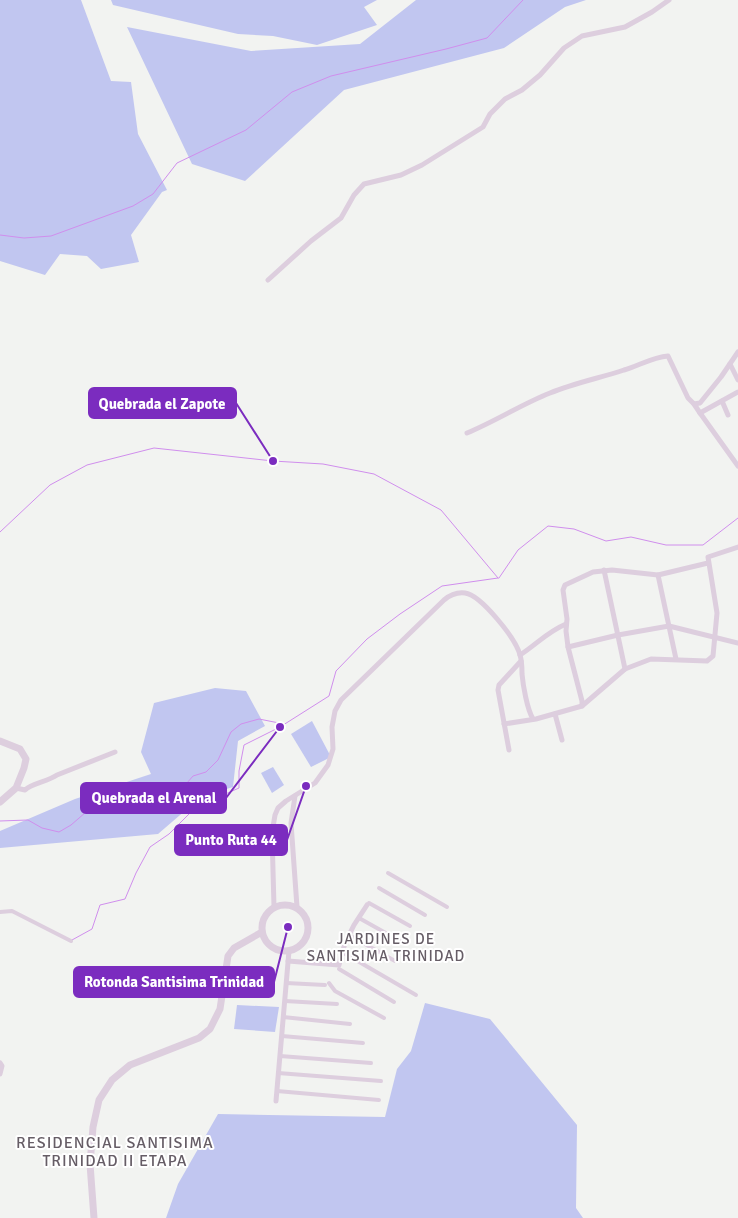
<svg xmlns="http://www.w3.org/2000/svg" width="738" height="1218" font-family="Signika,sans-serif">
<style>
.green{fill:#c1c6f0}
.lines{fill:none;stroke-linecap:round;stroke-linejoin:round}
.stream{stroke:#d08eed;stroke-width:1}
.pedestrian{stroke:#ddcede;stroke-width:4}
.minor{stroke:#ddcede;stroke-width:5}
.tertiary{stroke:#ddcede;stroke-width:7}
.labels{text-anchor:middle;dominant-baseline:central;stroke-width:4;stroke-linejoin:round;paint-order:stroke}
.neighbourhood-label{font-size:15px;letter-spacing:1px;fill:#665d66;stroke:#fff}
.quarter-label{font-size:16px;letter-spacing:1px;fill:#665d66;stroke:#fff}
.leader{fill:none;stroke:#7b2cbf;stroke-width:2}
.callout-dot{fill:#7b2cbf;stroke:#fff;stroke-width:2}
.callout{fill:#7b2cbf;stroke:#7b2cbf;stroke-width:2}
.callout-label{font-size:15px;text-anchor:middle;font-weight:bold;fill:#fff}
</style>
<rect width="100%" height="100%" fill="#f2f3f1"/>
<g class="green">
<path d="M0,0H81L111,81L131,82L138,134L167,190L162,192L131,235L139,262L101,269L87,256L60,254L45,275L0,261Z"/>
<path d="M111,0H377L364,7L377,25L317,45L273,36L238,34L113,5Z"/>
<path d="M416,0H586L565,7L504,48L344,90L245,181L192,164L127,27L251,51L360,44Z"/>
<path d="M215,688L246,691L265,726L238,741L233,787L201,797L158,834L0,848V831L75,799L151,774L141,752L154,703Z"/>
<path d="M312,721L331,757L311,767L291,734Z"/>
<path d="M273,767L284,785L272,793L261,773Z"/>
<path d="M425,1003L490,1019L577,1125L576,1208L583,1218H166L178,1184L218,1114L385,1117L397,1069L411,1051Z"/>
<path d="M237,1005L279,1007L275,1032L234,1029Z"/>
</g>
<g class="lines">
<g class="stream">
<path d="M0,235L24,238L51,236L133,206L153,194L177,163L246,130L292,92L331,76L446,49L487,38L523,0"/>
<path d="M0,532L50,485L87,465L154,448L273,461L323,464L374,474L441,510L498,578"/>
<path d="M499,578L518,550L548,526L574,529L606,541L631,537L666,545H703L738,518"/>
<path d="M0,821L28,820L42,828L59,832L71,825L93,806L103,801H130L151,797L173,799L193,776L206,772L218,760L231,732L241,724L259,719L284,724"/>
<path d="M72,940L92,929L100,905L125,899L136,873L150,847L169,834L196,807L239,788V771L244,745L280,727L329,696L336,671L367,639L400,614L442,586L498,578"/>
</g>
<g class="pedestrian">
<path d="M388,873L447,907"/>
<path d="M379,888L425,915"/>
<path d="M369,903L410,926"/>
<path d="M0,912L12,911L71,941"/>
<path d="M359,918L400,941"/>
<path d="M349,935L395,961"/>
<path d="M342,952L416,995"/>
<path d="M339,969L394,1002"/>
<path d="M286,983L325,985"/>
<path d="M329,983L335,991L384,1018"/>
<path d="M285,1001L337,1004"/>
<path d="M283,1017L350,1024"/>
<path d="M282,1036L363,1043"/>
<path d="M280,1056L371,1063"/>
<path d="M278,1073L381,1081"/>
<path d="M277,1091L379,1100"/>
</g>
<g class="minor">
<path d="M268,280L311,241L341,218L354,195L364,184L401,175L422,165L483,127L490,114L505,99L522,90L540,75L564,48L582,36L625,27L652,12L669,0"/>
<path d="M730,364L738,380"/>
<path d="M722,401L728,415"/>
<path d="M694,404L700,413L738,392"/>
<path d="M700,413L738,466"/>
<path d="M467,433C496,421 522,404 550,393C574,383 600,378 624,370C638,366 653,357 668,356L688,398L694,404L700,403L721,377L738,352"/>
<path d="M604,570L625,669"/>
<path d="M658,575L676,659"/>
<path d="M568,647L618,635L669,626L738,643"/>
<path d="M520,655C537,644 547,632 566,624"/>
<path d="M582,706V701L568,647L566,631L567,619L563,590L565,585L593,572L612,570L658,575L708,563"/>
<path d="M555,714L562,740"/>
<path d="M504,724L536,719L582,706L625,669L651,659L707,661L713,656L717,613L708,557L738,547"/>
<path d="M509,750L498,690L499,685L521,661"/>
<path d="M16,788L25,790C32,783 47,782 57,775L115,752"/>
<path d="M295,796L291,823L297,907"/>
<path d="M274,907L272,833L275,815L278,808L286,801L315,783L328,765L333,749L332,727L335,711L341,700L444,600C450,595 457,592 465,593C481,595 516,639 520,655C522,661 522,668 522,674C523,685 527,709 533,719"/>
<path d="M288,961L339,965L345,943L354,925L367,905"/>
<path d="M0,1063L2,1066L0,1074"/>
<path d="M276,1101L289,951"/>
</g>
<g class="tertiary">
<path d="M0,741L20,749L26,759L24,768L16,788L0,802"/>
<circle cx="285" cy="928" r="23"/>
<path d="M94,1218L90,1164L93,1127L99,1100L112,1080L130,1065L199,1038L210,1029L220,1009L228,956L234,948L262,932"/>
</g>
</g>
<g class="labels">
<g class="neighbourhood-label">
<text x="386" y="939">JARDINES DE<tspan x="386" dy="17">SANTISIMA TRINIDAD</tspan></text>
</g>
<g class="quarter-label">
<text x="115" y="1143">RESIDENCIAL SANTISIMA<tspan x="115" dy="18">TRINIDAD II ETAPA</tspan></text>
</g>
</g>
<path class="leader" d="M273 461L236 403M280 727L226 798M306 786L287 840M288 927L274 982"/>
<g class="callout-dot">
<circle cx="273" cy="461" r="5"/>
<circle cx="280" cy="727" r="5"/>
<circle cx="306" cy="786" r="5"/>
<circle cx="288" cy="927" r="5"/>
</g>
<g class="callout">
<rect x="89" y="388" width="147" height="30" rx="5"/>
<rect x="81" y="783" width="145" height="30" rx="5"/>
<rect x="175" y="825" width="112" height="30" rx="5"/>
<rect x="74" y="967" width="200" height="30" rx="5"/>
</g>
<g class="callout-label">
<text x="162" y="409">Quebrada el Zapote</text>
<text x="154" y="803">Quebrada el Arenal</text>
<text x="231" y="845">Punto Ruta 44</text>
<text x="174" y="987">Rotonda Santisima Trinidad</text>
</g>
</svg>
